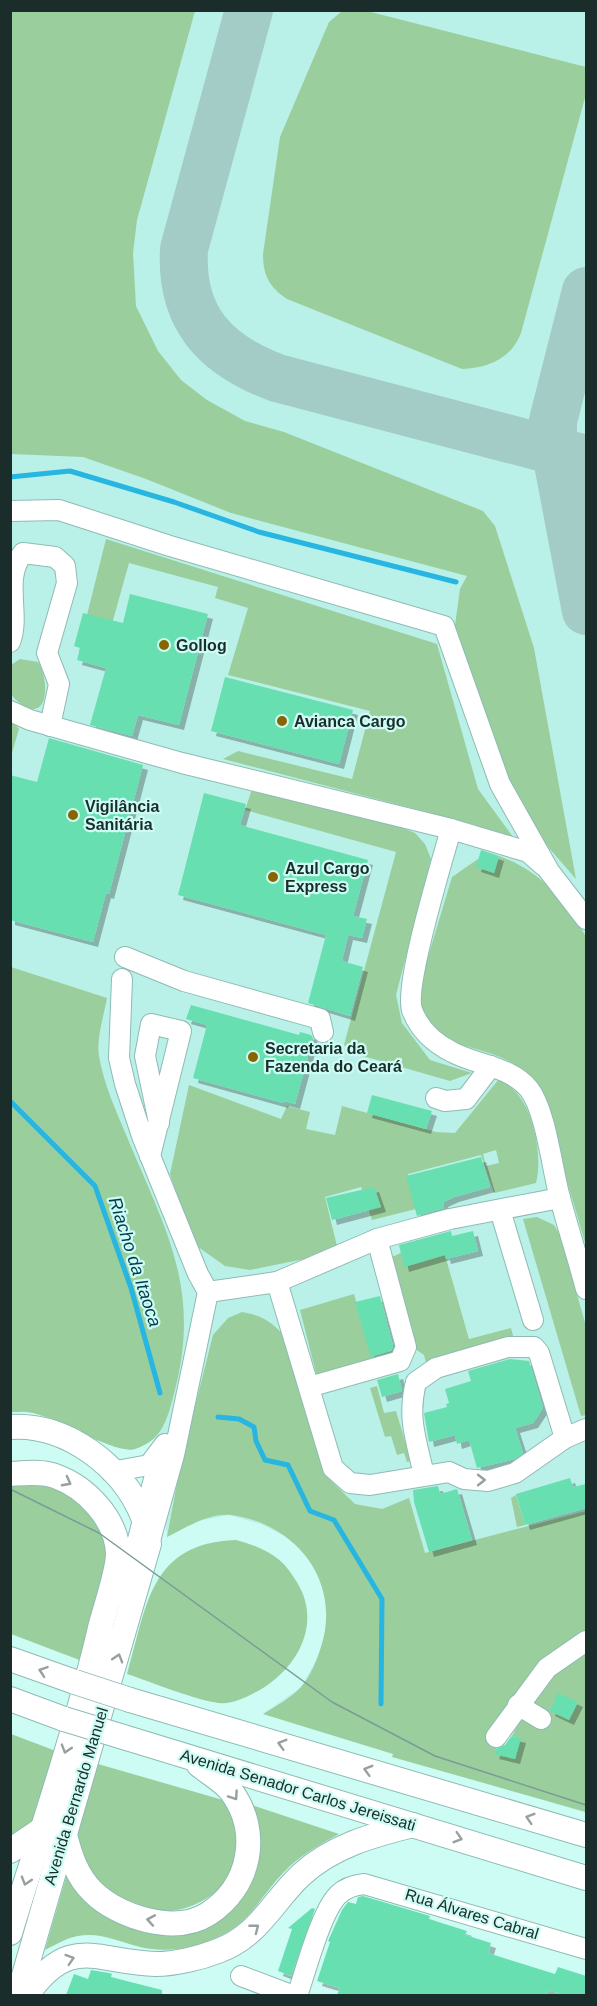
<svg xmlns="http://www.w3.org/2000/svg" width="597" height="2006" font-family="Helvetica,sans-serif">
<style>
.built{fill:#b9f1e8}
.green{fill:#9bce9d;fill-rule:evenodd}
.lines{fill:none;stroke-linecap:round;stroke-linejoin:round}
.stream{stroke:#27b5e1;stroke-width:5}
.taxiway{stroke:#a4ccc6;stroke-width:48}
.building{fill:#67dfb0;filter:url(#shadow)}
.minor-casing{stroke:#8ebbb4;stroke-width:22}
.major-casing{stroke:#8ebbb4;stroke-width:26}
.minor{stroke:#fff;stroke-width:20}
.major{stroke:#fff;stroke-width:24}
.tram{stroke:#7a9c97;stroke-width:1.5}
.major-bridge-casing{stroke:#8ebbb4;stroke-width:26;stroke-linecap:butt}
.major-bridge{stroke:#fff;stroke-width:24}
.oneway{stroke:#98a09f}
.poi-dot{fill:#876601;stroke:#cdfcf5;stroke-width:2}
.labels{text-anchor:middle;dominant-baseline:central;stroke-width:4.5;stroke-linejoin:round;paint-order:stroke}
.poi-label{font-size:16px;font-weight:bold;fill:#1b2d2a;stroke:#cdfcf5;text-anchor:start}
.street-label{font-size:16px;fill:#1b2d2a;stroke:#cdfcf5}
.water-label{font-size:18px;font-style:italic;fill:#003b4d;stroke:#cdfcf5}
</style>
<defs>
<filter id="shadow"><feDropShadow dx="5" dy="5" stdDeviation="0" flood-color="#0004"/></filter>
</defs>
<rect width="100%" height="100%" fill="#cdfcf5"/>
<path class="built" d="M11,11H586V1813L263,1714L301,1687L317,1659L327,1628L325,1597L316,1568L292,1540L263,1525L229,1515L198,1521L167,1537L154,1439L133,1450L109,1445L65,1424L33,1413L11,1412Z"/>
<g class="green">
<path d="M10,11H195L137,220L133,253L136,306L158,351L181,380L207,400L245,421L284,432L483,511L495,526L534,648L576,879L528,824L505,774L455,625L460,589L467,576L231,513L146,479L83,457L11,454Z"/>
<path d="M342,11H367L586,67V94L521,333C511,359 488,368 462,369L287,299C269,287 263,275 263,254L280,137L329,22Z"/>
<path d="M106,539L437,644L478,789L516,841L486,833L476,825L223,759L238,751L352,779L370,711L228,675L248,608L215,598L218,587L129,563L112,624L87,615Z"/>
<path d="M20,659L38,662C49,678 50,724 21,704C17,701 13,698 11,693C9,685 10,674 11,665Z"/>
<path d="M11,720L19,729L11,756Z"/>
<path d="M252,789L398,826L415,833L425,844L431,859L396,995L402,1023L430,1060L472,1073L450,1081L356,1054L344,1045L396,852L245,810Z"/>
<path d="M499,856C540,871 566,900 586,937V1246C572,1197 558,1149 539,1102C535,1093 532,1080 525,1073C489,1037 422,1059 418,990L452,877L478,859L494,872Z"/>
<path d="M11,967L107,998C104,1015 96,1039 99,1056C104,1085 116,1111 127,1137C166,1231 202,1289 174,1394C167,1419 163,1440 135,1449C116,1455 57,1418 33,1413C26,1411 18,1412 11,1412Z"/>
<path d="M499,1079C504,1082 510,1085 514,1090C534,1110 543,1156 536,1183L494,1193L481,1155L408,1174L416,1209L372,1220L361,1187L325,1197L337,1246L309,1258L250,1270L225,1266L194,1244L170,1174L189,1085L281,1119L287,1106L310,1112L306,1129L335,1135L342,1106L436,1132L455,1133ZM496,1150L499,1163L486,1166L483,1154Z"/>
<path d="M537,1217L554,1225L560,1235L586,1326V1415L581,1416L523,1219Z"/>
<path d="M405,1251L445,1255L469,1339L511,1328L514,1339L426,1363L424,1355L411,1346L392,1257Z"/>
<path d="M354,1294L372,1356L399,1349L396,1359L329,1378L316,1373L300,1310Z"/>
<path d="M242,1312C261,1315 273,1322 285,1337L328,1478L355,1504L382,1509L409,1498L425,1553L586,1511V1635C542,1663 522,1695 492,1737L498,1741L495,1753L515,1758L520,1738L512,1736L521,1719L540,1729L547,1714L531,1705C534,1676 565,1663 586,1648V1812L392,1757L393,1754L263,1714C276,1706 291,1698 301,1687C310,1677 317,1660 321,1647C342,1582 297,1524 231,1515C210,1512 185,1528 167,1537L181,1462L213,1335L228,1318Z"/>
<path d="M377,1386L384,1413L396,1411L411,1461L407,1462L404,1453L397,1455L391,1436L385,1437L370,1388Z"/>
<path d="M27,1481L65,1487L98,1518L110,1554L82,1661L11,1634V1483Z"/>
<path d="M516,1495L525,1525L517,1527L511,1498Z"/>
<path d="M236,1540C250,1544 262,1548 274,1556C285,1563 292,1574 298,1584C323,1627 294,1673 254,1693C245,1698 229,1705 219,1703C194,1700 152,1682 127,1674C147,1606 149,1543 236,1540Z"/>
<path d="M11,1734L56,1751L32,1822L11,1840Z"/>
<path d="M98,1764L223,1800C232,1813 234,1823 236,1839C244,1889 187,1920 143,1910C111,1903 81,1871 78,1839C76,1815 90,1787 98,1764Z"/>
<path d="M249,1804L339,1834C322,1843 305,1853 290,1866C256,1898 254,1926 203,1943C183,1950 160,1952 140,1947C119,1942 101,1932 78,1936C66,1938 55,1945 45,1950L67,1874L99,1911L222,1913Z"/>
</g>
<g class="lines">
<g class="stream">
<path d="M10,477L70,471L174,502L259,532L456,582"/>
<path d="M10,1101L95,1186L131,1288L160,1393"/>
<path d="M218,1417L239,1419L254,1427L256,1441L265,1460L288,1465L310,1511L334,1520L382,1599L381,1704"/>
</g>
<g class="taxiway">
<path d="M249,10L184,249C180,318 215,355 277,378L586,459"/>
<path d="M586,291L553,421V437L586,611"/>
</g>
</g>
<g class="building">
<path d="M130,594L208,614L179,725L138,715L132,736L90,725L106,668L77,660L80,648L74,646L83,613L123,623Z"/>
<path d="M225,677L353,710L339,764L211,731Z"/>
<path d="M49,738L143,765L109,894L106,893L93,942L10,920V775L37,782Z"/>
<path d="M204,793L246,804L240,825L368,860L353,916L367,919L362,938L348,935L342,961L363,967L350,1016L308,1003L326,935L178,895Z"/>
<path d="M481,850L499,856L494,873L476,867Z"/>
<path d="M191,1005L299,1035L300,1032L311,1035L313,1038L295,1104L284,1101L283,1103L193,1078L207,1025L186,1019Z"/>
<path d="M372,1095L432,1111L426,1129L367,1113Z"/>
<path d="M481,1157L490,1187L454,1197L443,1202L444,1208L417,1216L406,1176Z"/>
<path d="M374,1187L381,1207L332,1220L326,1198Z"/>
<path d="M451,1231L452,1236L473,1231L478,1251L446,1259L445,1255L404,1267L399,1245Z"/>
<path d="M380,1296L393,1346L391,1351L371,1357L355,1302Z"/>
<path d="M510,1359L529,1361L543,1408L533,1423L515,1428L523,1453L515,1459L477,1468L469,1440L457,1444L455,1435L429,1442L424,1413L447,1407L446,1404L449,1403L445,1389L471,1381L468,1371Z"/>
<path d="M398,1374L402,1391L382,1397L377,1380Z"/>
<path d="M570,1478L573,1487L586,1484V1508L525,1525L516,1494Z"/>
<path d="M438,1486L440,1494L457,1489L472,1540L429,1552L414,1502L413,1490Z"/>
<path d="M558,1693L578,1702L569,1720L550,1711Z"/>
<path d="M512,1736L521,1738L515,1759L494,1754L496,1749L505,1745Z"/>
<path d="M363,1896L430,1916L429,1919L467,1931L465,1935L491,1943L488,1953L555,1974L558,1967L586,1976V1995H563L548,1990L546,1995H337L340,1988L317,1981L330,1942L328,1941L342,1910L348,1902L356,1904L358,1897Z"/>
<path d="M312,1908L315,1909L291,1976L278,1971L292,1929L288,1928Z"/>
<path d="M91,1970L109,1973L112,1974L111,1977L162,1990V1995H66L74,1974L88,1979Z"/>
</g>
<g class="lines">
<g class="minor-casing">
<g id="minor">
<path d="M10,511L59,510L170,546L444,626L500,784L549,871L586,919"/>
<path d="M10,642C21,614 2,579 23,553L55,557L65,566L67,583L47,653L59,684L50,726"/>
<path d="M10,711L30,720L182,763L451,829L528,852L544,866"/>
<path d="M451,829C442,862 404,984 412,1010C419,1029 434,1043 452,1052C476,1065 510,1066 529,1089C546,1111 552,1169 560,1198C568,1228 578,1259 586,1289"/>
<path d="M125,957L184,981L320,1019L323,1032"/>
<path d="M122,979L119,1058L125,1084L142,1136L198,1274L208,1292L174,1455L149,1544"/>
<path d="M436,1098L445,1101L466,1099L491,1066"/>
<path d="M150,1156L181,1031L151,1024L145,1056L159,1123"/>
<path d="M500,1210L533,1320"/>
<path d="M277,1282L333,1468L350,1483L370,1485L449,1472L464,1479L488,1481L515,1473L565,1438L586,1429"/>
<path d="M208,1292L277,1282L377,1239L450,1219L560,1198"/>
<path d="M309,1387L400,1361L406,1347L377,1239"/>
<path d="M111,1472L149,1465L165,1444"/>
<path d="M424,1475C416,1439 407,1418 416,1382L436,1368L508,1347H534L539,1353L565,1438"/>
<path d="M118,1596L133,1558L158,1464"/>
<path d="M518,1705L541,1719"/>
<path d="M496,1737L547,1668L586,1641"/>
<path d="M241,1976L294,1996"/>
<path d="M297,1996C306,1970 321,1912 338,1895C345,1888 354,1885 364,1884L586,1949"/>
</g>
</g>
<g class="major-casing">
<g id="major">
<path d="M10,1427C66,1423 123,1466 143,1517C147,1525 147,1535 149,1544L18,1996"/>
<path d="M10,1474C25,1473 42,1471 55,1476C86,1487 117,1519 118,1554C118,1570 106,1606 101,1624C77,1728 41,1831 10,1933"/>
<path d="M10,1659L75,1682"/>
<path d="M10,1699L64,1719"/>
<path d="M130,1700L586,1835"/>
<path d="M120,1736L586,1878"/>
<path d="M65,1835C70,1855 77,1877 93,1892C118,1917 175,1935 208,1914C251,1886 261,1832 231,1791C223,1781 209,1773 199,1765"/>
<path d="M10,1851L41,1830"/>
<path d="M26,1996C70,1933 95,1962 156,1964C175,1964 200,1958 218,1951C260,1935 272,1902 301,1875C332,1846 373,1835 413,1825"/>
</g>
</g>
<use href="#minor" class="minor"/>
<use href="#major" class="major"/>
<path class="tram" d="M10,1489L99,1533L332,1702L435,1756L586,1805"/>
<g class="major-bridge-casing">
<g id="major-bridge">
<path d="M75,1682L130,1700"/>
<path d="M64,1719L120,1736"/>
</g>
</g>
<use href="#major-bridge" class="major-bridge"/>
</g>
<defs><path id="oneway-chevron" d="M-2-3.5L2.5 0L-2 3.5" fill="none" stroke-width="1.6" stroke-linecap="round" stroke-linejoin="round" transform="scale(1.5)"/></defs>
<g class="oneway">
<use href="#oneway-chevron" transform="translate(481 1480)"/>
<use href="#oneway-chevron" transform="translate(67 1482) rotate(28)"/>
<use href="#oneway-chevron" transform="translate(118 1658) rotate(-73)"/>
<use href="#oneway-chevron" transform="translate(43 1671) rotate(-161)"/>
<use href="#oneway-chevron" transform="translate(282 1744) rotate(-164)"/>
<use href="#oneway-chevron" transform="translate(66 1749) rotate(107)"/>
<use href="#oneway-chevron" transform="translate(368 1770) rotate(-164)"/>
<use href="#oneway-chevron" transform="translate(234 1796) rotate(56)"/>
<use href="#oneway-chevron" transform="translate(530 1818) rotate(-163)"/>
<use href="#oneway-chevron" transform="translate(458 1838) rotate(17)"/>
<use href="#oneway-chevron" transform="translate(26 1881) rotate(107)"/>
<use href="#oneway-chevron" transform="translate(151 1920) rotate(-170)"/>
<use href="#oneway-chevron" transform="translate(255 1928) rotate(-38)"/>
<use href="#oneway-chevron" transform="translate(70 1959) rotate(-18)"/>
</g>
<g class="poi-dot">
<circle cx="164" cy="645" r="6"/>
<circle cx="282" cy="721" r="6"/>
<circle cx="73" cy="815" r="6"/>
<circle cx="273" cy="877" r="6"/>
<circle cx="253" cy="1057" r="6"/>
</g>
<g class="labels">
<g class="poi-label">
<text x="176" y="645">Gollog</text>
<text x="294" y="721">Avianca Cargo</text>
<text x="85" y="806">Vigilância<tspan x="85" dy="18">Sanitária</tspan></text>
<text x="285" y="868">Azul Cargo<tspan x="285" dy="18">Express</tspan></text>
<text x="265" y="1048">Secretaria da<tspan x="265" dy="18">Fazenda do Ceará</tspan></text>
</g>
<g class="street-label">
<text transform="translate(298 1790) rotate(17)">Avenida Senador Carlos Jereissati</text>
<text transform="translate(76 1796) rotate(-73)">Avenida Bernardo Manuel</text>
<text transform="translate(472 1914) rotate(17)">Rua Álvares Cabral</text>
</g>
<g class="water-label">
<text transform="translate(135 1262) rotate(72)">Riacho da Itaoca</text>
</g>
</g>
<rect width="597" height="2006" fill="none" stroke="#1b2d2a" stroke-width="24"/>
</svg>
